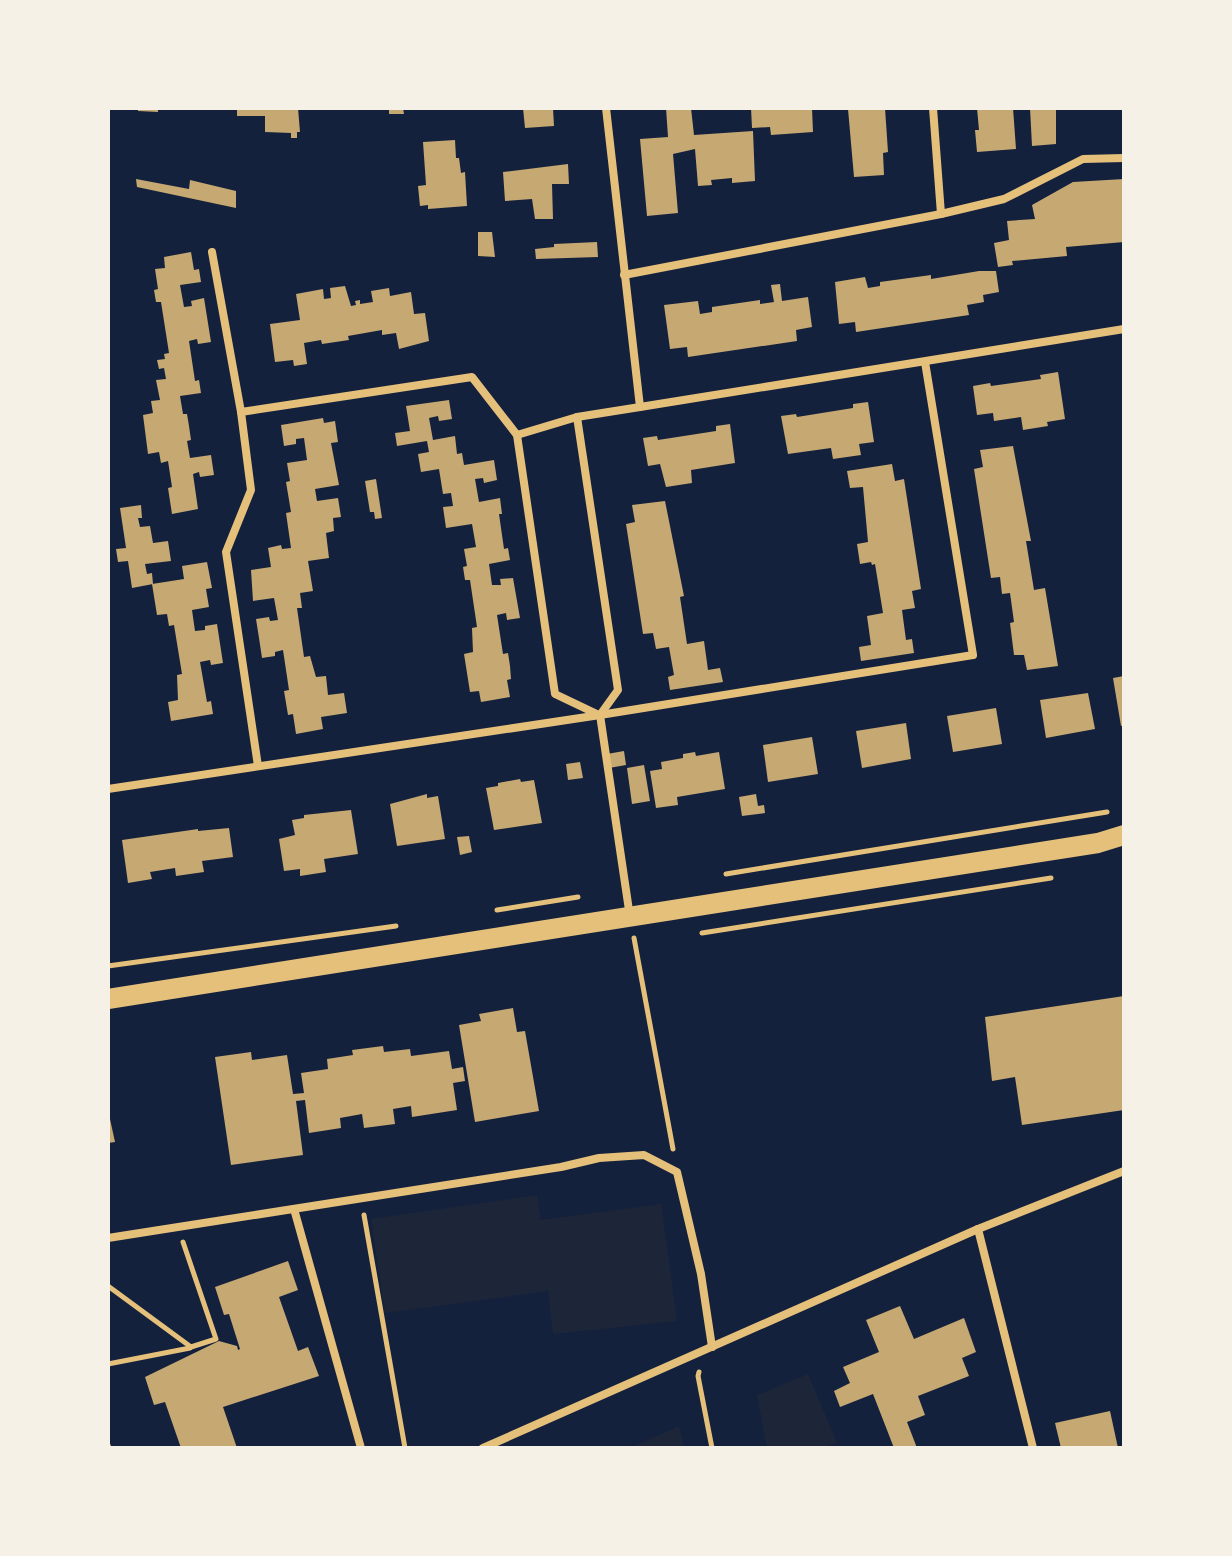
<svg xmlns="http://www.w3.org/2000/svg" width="1232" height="1556" font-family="'Playfair Display',serif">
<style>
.green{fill:#1d2539}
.building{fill:#c6a872}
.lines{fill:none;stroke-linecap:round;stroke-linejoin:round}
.path{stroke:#e5c07b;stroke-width:5}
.minor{stroke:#e5c07b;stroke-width:8}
.primary{stroke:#e5c07b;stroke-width:20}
</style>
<rect width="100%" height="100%" fill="#14213d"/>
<g class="green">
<path d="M537,1195L541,1220L661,1204L677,1321L553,1334L548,1291L385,1313L371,1219Z"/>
<path d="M808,1374L837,1443L822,1448H767L757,1395Z"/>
<path d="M679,1426L684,1448H630Z"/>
</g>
<g class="building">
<path d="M138,108H158V112L138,111Z"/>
<path d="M237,108H298L300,132H297V138H291V133L265,132V116H237Z"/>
<path d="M389,108H403L404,114H389Z"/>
<path d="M523,108H553L554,126L525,128Z"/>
<path d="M666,108H691L694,135L753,131L755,181L732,183V178L711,180L712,185L698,186L695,149L673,154L678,213L647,216L640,139L668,137Z"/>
<path d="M751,108H812L813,132L771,135L770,127L752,128Z"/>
<path d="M885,108L888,152L883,153L884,175L854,177L848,109Z"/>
<path d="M977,108H1013L1016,149L977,152L975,130H979Z"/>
<path d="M1030,108H1056V144L1032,146Z"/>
<path d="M455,140L456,158H459L461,173L465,172L467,206L428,209V205L420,206L418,186L426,185L423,142Z"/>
<path d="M568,164L569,184H552L553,219H535L532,199L505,201L503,172Z"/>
<path d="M136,179L189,189L190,180L236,191V208L137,187Z"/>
<path d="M1124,179V242L1066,247L1067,256L1012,261L1013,265L998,267L994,243L1009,240L1007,221L1035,219L1032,205L1073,182Z"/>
<path d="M478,232H492L495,257L478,256Z"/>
<path d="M597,242L598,257L536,259L535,249L554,247V244Z"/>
<path d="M191,252L194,270L199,269L201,282L180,285L184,307L192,306L191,301L204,298L211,342L198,344L197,339L189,341L195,381L199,380L201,393L180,396L183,414H187L189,426L191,440L187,441L190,458L211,455L214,475L200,477L199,472L193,474L198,509L172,514L168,488L172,487L168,461L161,463L159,452L148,454L143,415L153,413L151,401L160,400L156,380L166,379L164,368L159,369L157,360L165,359L164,354L169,353L161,302H156L154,290L158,289L155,269L165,268L164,257Z"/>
<path d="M979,271H996L999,292L983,295L984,302L967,305L969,315L856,332L855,322L839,324L835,282L865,277L868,288L880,286V282L931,275V279Z"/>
<path d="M780,284L782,301L808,297L812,327L796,330L797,341L688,357L687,347L670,349L664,305L698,301L700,314L712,312V307L760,300V304L774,302L771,285Z"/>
<path d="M345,286L351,306L356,305L355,301L360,300V304L373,302L371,291L389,288L390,296L411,292L414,314L425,313L429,341L399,349L396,333L382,335V330L348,336L349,340L322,344L321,340L304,343L307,364L294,366L293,360L275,362L270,324L300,320L296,294L323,289L324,299L331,298L330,288Z"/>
<path d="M1058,372L1065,419L1047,422L1048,426L1023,430L1021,417L994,421L993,413L977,415L973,386L990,383L991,386L1041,379L1040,375Z"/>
<path d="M449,400L452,419L439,421L438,416L429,418L433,440L455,436L457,454L462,453L464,465L494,460L497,480L484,483L483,478L475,479L479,502L500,498L502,514H499L504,549L508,548L510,560L489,564L492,585H501L500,579L513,578L520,618L507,620L506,613L497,615L503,654L508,653L510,666L511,679L507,680L510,697L481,702L479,691L470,692L464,654L473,652L472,628L477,627L470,580H465L463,567L467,566L464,549L476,547L472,524L446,528L443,507L453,506L451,493L443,494L439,469L421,472L418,454L429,452L427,441L397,446L395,433L410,431L406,406Z"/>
<path d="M868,402L874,442L859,444L861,455L833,459L831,448L788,454L781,416L796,414L797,417L853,408V404Z"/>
<path d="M323,418L324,423L335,421L338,442L331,443L339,485L315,489L317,501L338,498L341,517L333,518L334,531L326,533L329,558L308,561L313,591L300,593L302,608H297L304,657L310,656L316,677L326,676L328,695L344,693L347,713L321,717L323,729L296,734L293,714L288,715L284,691L289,690L283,650L275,652V656L262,658L259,638L256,619L269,617L270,621L278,620L274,598L253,601L251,570L271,567L268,548L281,545L282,549L291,548L286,513L291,512L286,482L290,481L287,463L307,460L304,438L296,439V444L284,446L281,425Z"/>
<path d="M730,424L735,463L691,470L692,483L666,487L660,464L648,466L643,438L657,436L658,440L716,431V426Z"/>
<path d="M1013,446L1031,541H1026L1034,590L1045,588L1058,666L1027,670L1024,655H1014L1010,623L1014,622L1010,593L1002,594L1000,577L991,578L974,469L983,467L980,450Z"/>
<path d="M892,464L895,481L904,479L921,589L912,591L915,608L902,610L906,640L912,639L914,653L861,661L859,647L871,645L867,616L883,613L875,564L872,565L871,562L860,564L857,544L868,542L863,487L850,488L847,471Z"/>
<path d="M376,479L382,518L375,519L374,512H370L365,481Z"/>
<path d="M665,501L684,596L680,597L687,644L704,641L708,670L720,668L723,682L670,690L668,677L674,675L669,647L656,649L653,633L643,634L626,524L635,522L632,505Z"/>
<path d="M141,505L142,518H138L140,527L150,526L153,543L168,541L171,561L145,564L147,574L152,573L153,584L132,588L128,561L118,562L116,549L126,548L120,508Z"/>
<path d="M207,562L212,588L206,589L209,607L192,610L195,631L205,630V626L217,624L223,663L211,665L210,660L200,662L207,702L211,701L213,714L171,721L168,702L178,700L177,675L182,674L174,625L169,626L167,614L157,615L152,584L184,579L182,566Z"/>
<path d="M1124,676V725L1121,726L1113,678Z"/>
<path d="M1088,693L1095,729L1046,738L1040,700Z"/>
<path d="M996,708L1002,744L953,752L947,716Z"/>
<path d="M906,723L911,759L862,768L856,731Z"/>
<path d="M812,737L818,774L768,782L763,745Z"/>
<path d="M624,751L626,765L609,768L607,754Z"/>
<path d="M695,752L696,756L719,752L725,789L677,797L678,805L656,808L650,771L662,769L661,762L683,758V754Z"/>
<path d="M580,762L583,778L568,780L566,764Z"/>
<path d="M644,765L650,801L632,804L627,768Z"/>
<path d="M520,779L521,782L534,780L542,823L494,830L486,788L498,786V783Z"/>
<path d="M427,794V798L438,796L445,839L397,846L390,804Z"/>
<path d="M756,794L758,806L764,805L765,813L742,816L739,797Z"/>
<path d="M351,810L358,854L324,859L326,872L300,876V869L284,871L279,839L295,835L292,820L304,818V815Z"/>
<path d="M229,828L233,857L202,861L204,872L176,876L175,868L150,872L152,879L128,883L122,840L198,829V831Z"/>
<path d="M469,836L472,852L460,855L457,837Z"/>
<path d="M1124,996V1110L1022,1125L1015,1077L992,1081L985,1017Z"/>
<path d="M513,1008L517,1032L525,1031L539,1111L475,1122L459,1025L481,1021L479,1014Z"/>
<path d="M383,1046L384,1052L410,1049L411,1056L449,1051L452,1069L463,1067L465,1081L453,1083L457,1110L412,1117L411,1106L393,1109L395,1124L364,1128L362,1114L340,1118L341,1128L309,1133L305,1100L296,1101L303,1155L231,1165L215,1057L251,1052L252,1060L287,1055L293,1094L304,1093L301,1073L328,1069L327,1059L353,1055L352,1050Z"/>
<path d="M108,1110L115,1142L108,1143Z"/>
<path d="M288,1261L298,1290L279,1297L298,1351L308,1347L319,1376L223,1407L237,1448H181L165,1402L154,1405L145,1377L219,1341L237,1346L238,1350L240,1349L229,1314L224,1315L215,1287Z"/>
<path d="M900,1306L914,1339L964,1318L976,1352L962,1358L969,1376L918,1396L925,1415L907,1422L917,1448H894L873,1394L840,1407L834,1391L850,1383L843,1367L879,1352L866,1320Z"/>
<path d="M1110,1411L1118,1448H1061L1055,1423Z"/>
</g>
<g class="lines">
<g class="path">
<path d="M726,874L1107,812"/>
<path d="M497,910L578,897"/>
<path d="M702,933L1051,878"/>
<path d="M634,938L673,1149"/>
<path d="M108,966L396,926"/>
<path d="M364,1215L405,1448"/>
<path d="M108,1286L191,1347L216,1339L183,1242"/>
<path d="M108,1364L190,1348"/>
<path d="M699,1372L698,1376L712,1448"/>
<path d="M108,1445L109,1448"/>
</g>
<g class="minor">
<path d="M933,108L941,214"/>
<path d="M212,252L241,412"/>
<path d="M624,275L941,214L1004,199L1083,159L1124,158"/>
<path d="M640,407L1124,329"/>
<path d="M577,417L618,690L600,715L630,917"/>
<path d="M517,435L577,417L640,407L606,108"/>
<path d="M258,766L226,552L251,490L241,412L472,377L517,435L555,694L599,715"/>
<path d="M108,789L600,715L973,655L925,362"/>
<path d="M294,1209L361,1448"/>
<path d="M978,1229L1033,1448"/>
<path d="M108,1238L561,1167L599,1158L644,1155L677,1172L701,1274L712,1347"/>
<path d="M483,1448L978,1229L1124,1171"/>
</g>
<path class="primary" d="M108,999L1098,843L1124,835"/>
</g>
<rect width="1232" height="1556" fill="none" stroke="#f6f1e7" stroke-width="220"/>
</svg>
